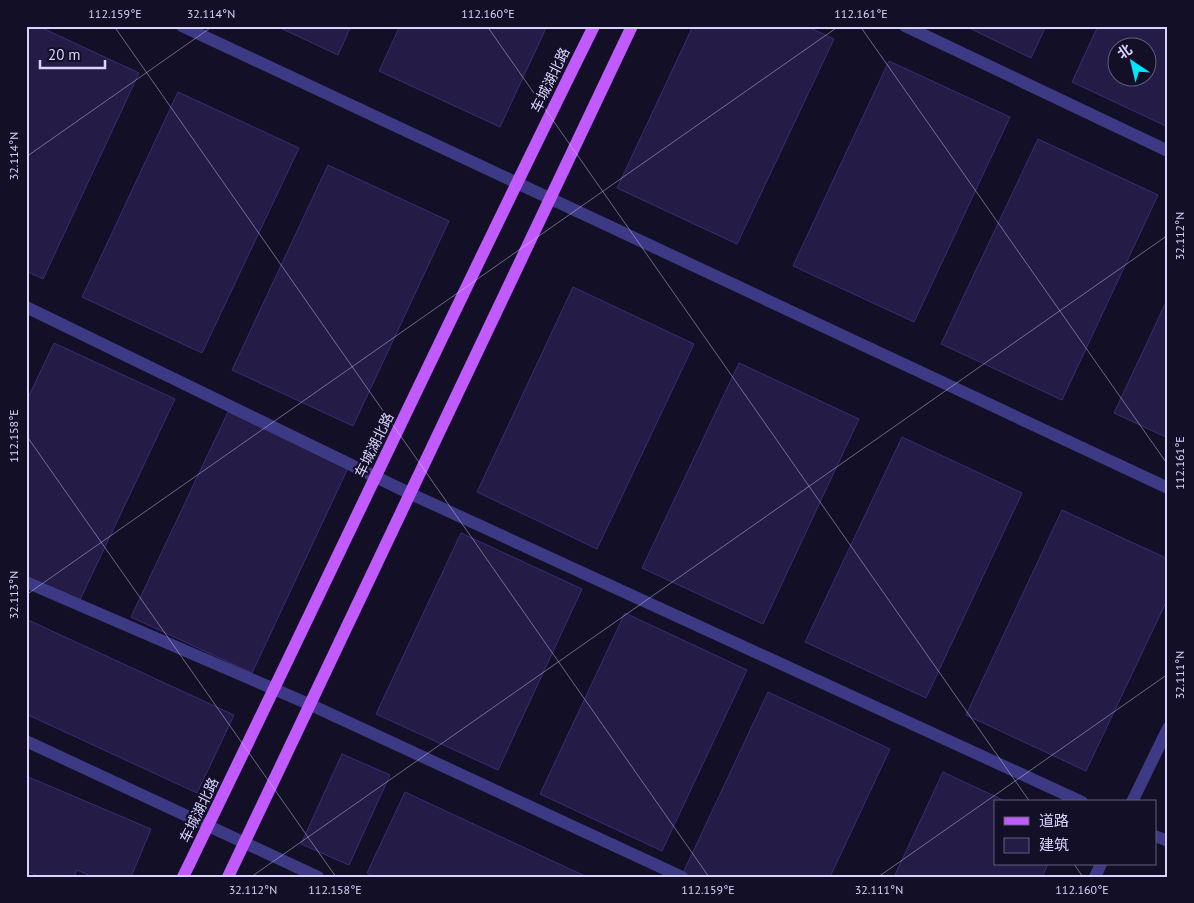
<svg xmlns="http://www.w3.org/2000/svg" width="1194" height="903" font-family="'PT Sans','Noto Sans SC',sans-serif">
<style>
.building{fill:#241b47;stroke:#3b2d73;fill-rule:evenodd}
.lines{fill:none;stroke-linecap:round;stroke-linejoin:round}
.minor{stroke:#3d3a85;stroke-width:12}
.major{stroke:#c25bff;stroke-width:12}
.ticks{fill:none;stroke:#d9d4ff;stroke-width:1;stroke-opacity:0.45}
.labels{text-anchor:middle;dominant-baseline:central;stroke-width:4.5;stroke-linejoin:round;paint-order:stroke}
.street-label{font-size:14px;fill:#d9d4ff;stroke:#130f26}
.neatline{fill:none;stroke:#d9d4ff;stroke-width:2}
.ticks-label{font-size:12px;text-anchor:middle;fill:#d9d4ff}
</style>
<rect width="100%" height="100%" fill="#130f26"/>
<g class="building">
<path d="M26,26H38L139,73L43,279L26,271Z"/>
<path d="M276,26H351L338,55Z"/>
<path d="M400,26H547L500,127L379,71Z"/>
<path d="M693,26H806L834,39L737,244L617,188Z"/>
<path d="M965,26H1046L1031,58Z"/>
<path d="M1098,26H1168V127L1072,82ZM1116,48H1146V78H1116Z"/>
<path d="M889,61L1010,117L914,322L793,266Z"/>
<path d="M178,92L299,148L202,353L82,297Z"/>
<path d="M1038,139L1158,195L1062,400L941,344Z"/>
<path d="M328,165L449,221L353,426L232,370Z"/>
<path d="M573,287L694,344L597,549L477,492Z"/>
<path d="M1168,298V438L1114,413Z"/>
<path d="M54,343L175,399L78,604L26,580V402Z"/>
<path d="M739,363L859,419L763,624L642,568Z"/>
<path d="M228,412L348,468L252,673L131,617Z"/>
<path d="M902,437L1022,493L926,698L805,642Z"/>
<path d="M1062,510L1168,559V598L1086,771L966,715Z"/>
<path d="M461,533L582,589L498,770L376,714Z"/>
<path d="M625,613L747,670L662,851L540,794Z"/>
<path d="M26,619L234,715L197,793L26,714Z"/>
<path d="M768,692L890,749L830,877H691L683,873Z"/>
<path d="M342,754L390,775L349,865L301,844Z"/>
<path d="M943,772L1007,802H995V864H1048L1042,877H894Z"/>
<path d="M26,776L151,829L131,877H93L77,870L74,877H41L26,871Z"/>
<path d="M405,792L587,877H375L367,873Z"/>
</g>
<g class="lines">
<g class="minor">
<path d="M182,26L1168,488"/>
<path d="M905,26L1168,151"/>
<path d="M26,307L411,494L1082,802"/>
<path d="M26,582L311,705L682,877"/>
<path d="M26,741L318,877"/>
<path d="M1132,802L1168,728"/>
<path d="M1155,836L1168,841"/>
<path d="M1095,877L1101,864"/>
</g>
<g class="major">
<path d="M183,877C321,594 454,308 594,26"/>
<path d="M228,877L632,26"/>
</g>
</g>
<path class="ticks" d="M114,26L709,877M487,26L1030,802M860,26L1168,465M26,157L213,26M26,435L336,877M26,595L839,26M1074,864L1083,877M251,877L1168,235M878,877L1168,674"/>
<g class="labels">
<g class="street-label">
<text transform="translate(550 80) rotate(-64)">车城湖北路</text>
<text transform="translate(374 445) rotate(-64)">车城湖北路</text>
<text transform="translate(199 810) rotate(-64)">车城湖北路</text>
</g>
</g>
<rect width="1194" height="903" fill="none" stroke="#130f26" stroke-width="55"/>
<rect x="994" y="800" width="162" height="65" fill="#130f26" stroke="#625e7d"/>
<rect x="1004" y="817" width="25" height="8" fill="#c25bff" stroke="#625e7d"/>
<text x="1039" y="826" font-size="15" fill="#d9d4ff">道路</text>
<rect x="1004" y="838" width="25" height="15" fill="#241b47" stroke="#625e7d"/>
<text x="1039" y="850" font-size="15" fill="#d9d4ff">建筑</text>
<g transform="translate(1132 62) rotate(325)"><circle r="24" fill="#130f26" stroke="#625e7d"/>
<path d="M0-4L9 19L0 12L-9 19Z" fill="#00e5ff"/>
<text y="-8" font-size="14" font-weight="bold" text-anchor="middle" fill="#d9d4ff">北</text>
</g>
<path d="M40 60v8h65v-8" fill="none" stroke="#d9d4ff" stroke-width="2.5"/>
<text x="48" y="60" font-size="15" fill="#d9d4ff" stroke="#130f26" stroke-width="4" paint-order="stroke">20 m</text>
<rect x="28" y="28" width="1138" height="848" class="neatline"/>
<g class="ticks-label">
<text x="115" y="18">112.159°E</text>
<text x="211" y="18">32.114°N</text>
<text x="488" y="18">112.160°E</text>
<text x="861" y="18">112.161°E</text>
<text transform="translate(14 156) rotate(-90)" y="4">32.114°N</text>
<text transform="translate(1180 236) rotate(-90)" y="4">32.112°N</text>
<text transform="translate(14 436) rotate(-90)" y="4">112.158°E</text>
<text transform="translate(1180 463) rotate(-90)" y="4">112.161°E</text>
<text transform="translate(14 595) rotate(-90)" y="4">32.113°N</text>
<text transform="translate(1180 675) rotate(-90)" y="4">32.111°N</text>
<text x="253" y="894">32.112°N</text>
<text x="335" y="894">112.158°E</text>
<text x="708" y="894">112.159°E</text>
<text x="879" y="894">32.111°N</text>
<text x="1082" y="894">112.160°E</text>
</g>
</svg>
